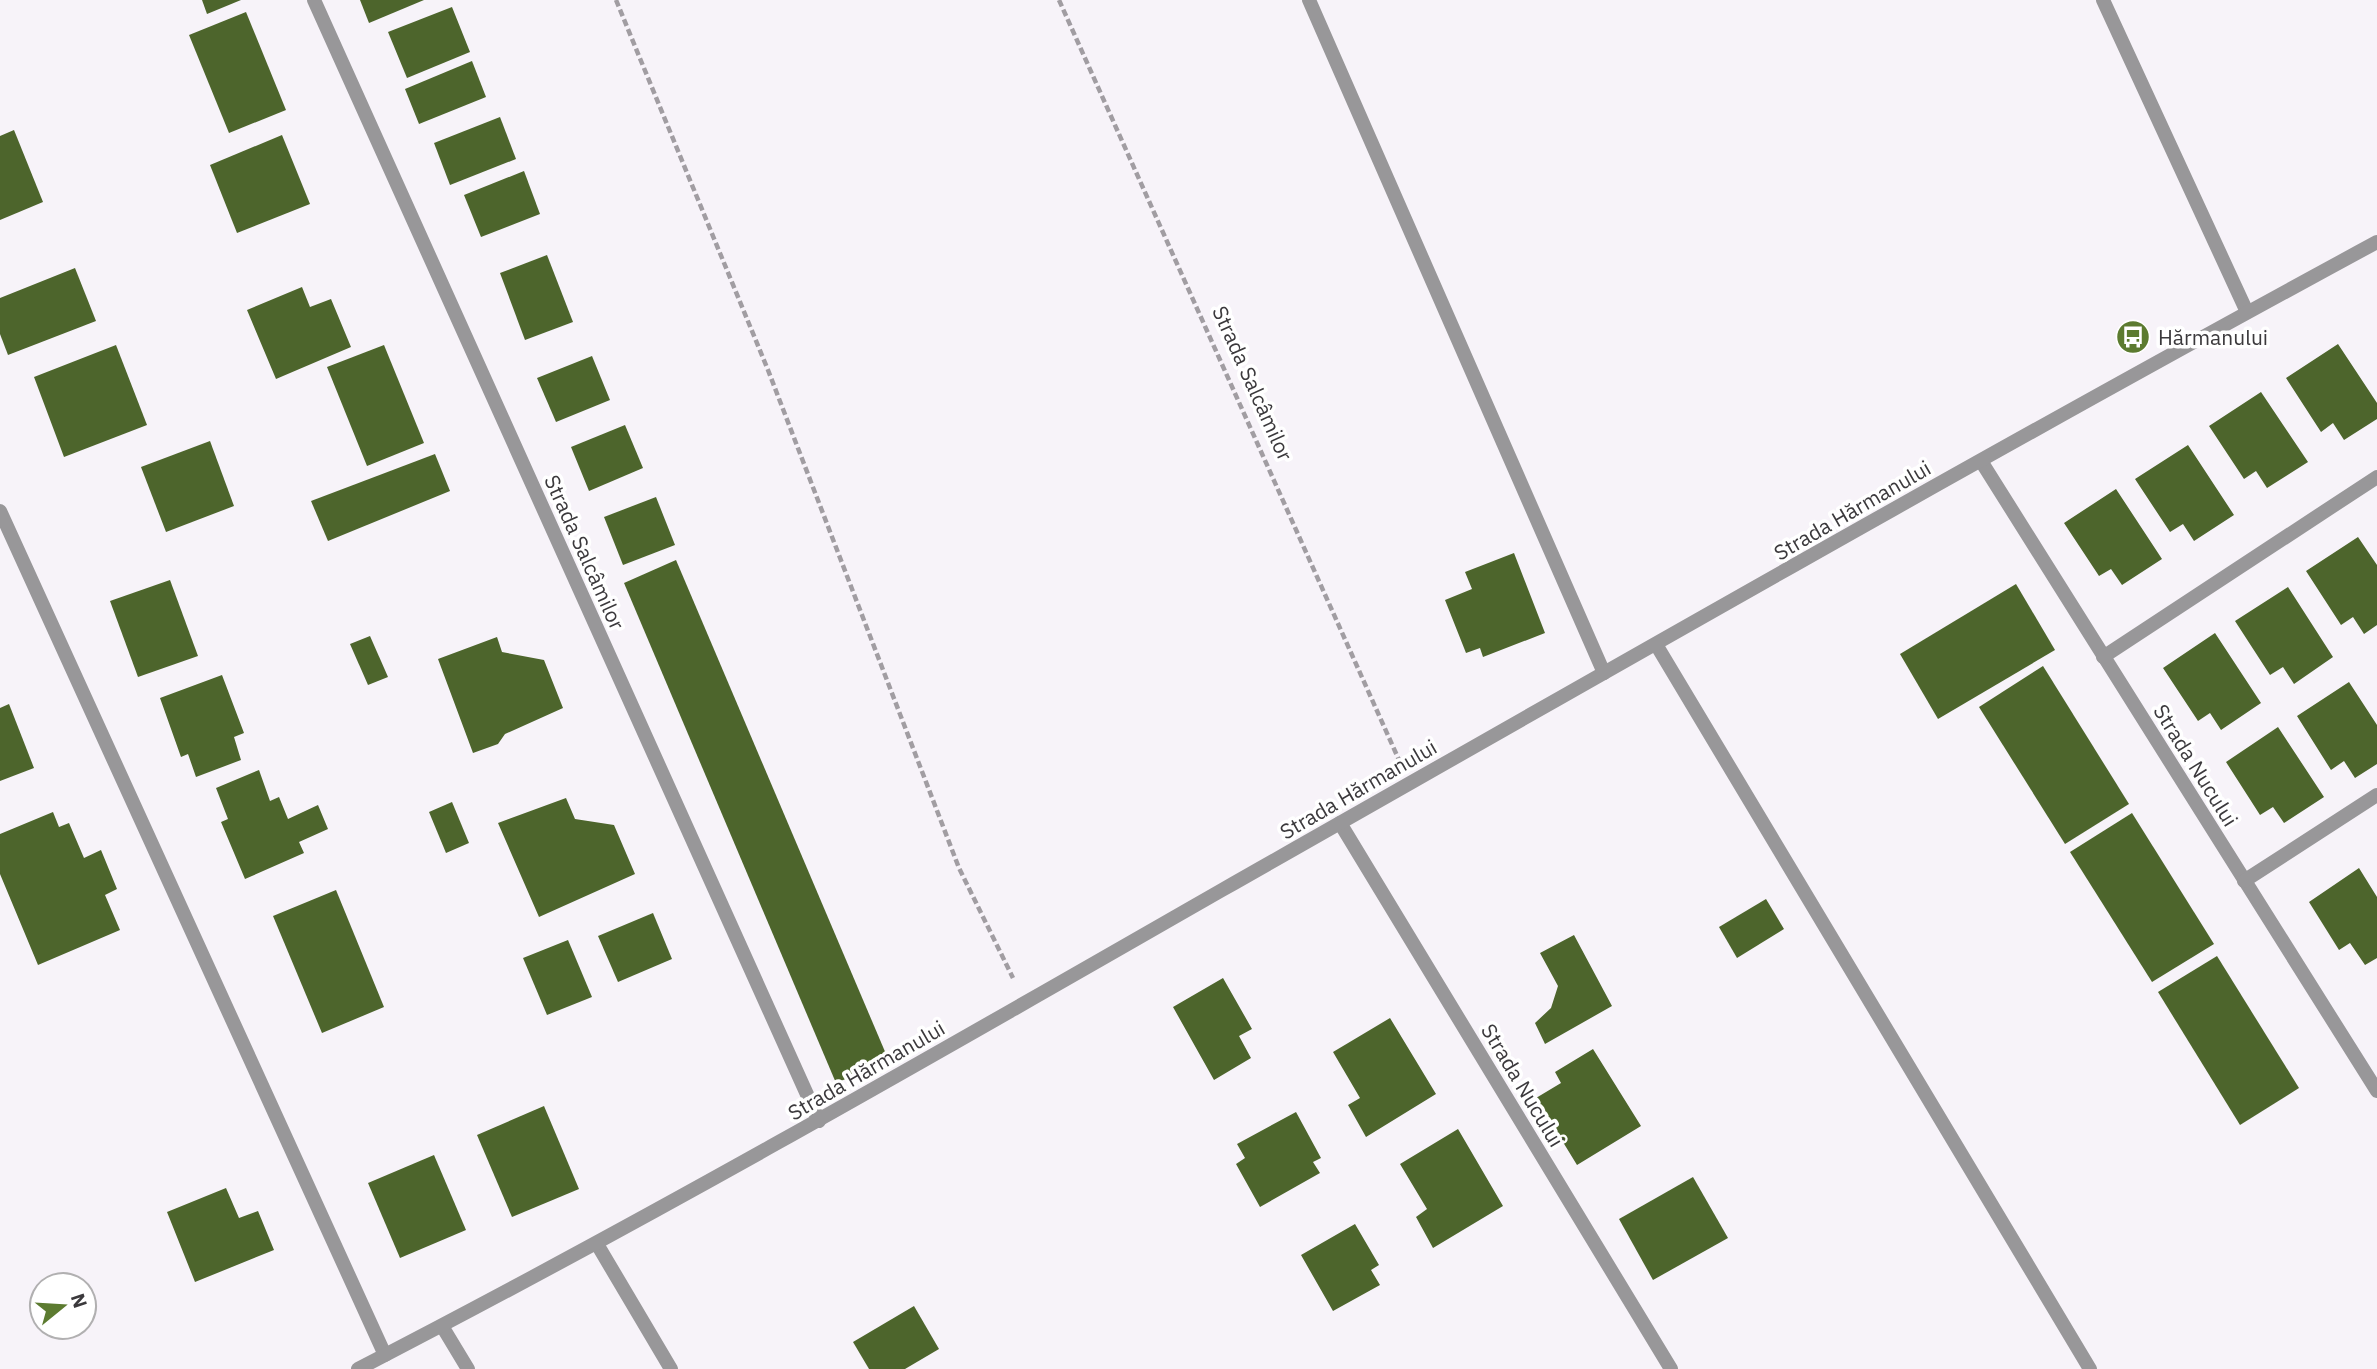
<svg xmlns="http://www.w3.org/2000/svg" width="2377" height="1369" font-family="'IBM Plex Sans',sans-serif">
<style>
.building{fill:#4d652c}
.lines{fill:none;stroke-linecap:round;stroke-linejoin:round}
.path{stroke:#a19da2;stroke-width:4.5;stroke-dasharray:7 3.5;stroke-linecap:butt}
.minor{stroke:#989799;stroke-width:14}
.labels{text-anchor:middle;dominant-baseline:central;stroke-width:7;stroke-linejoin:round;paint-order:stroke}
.poi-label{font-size:21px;fill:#3b393c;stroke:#fff;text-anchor:start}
.street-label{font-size:21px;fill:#3b393c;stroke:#fff}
</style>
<rect width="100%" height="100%" fill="#f7f3f9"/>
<g class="building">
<path d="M202,0H241L207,14Z"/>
<path d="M360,0H424L369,23Z"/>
<path d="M452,7L470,52L407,78L388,32Z"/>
<path d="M246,12L286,110L229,133L189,35Z"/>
<path d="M472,61L486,97L419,124L405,89Z"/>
<path d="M500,117L516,159L450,185L434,143Z"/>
<path d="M14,130L43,202L0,220V136Z"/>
<path d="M282,135L310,204L237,233L210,165Z"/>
<path d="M524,171L540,214L481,237L464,195Z"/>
<path d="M547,255L573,322L525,340L500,273Z"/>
<path d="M75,268L96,321L8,355L0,334V298Z"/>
<path d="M302,287L310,307L331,299L351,347L276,379L247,310Z"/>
<path d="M2338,344L2377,403V419L2344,440L2333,423L2321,432L2286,378Z"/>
<path d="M116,345L147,425L64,457L34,377Z"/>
<path d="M384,345L424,443L367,466L327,367Z"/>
<path d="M592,356L610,400L556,422L537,378Z"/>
<path d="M2261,392L2308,462L2267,488L2256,471L2244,479L2209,426Z"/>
<path d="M625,425L643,468L589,491L571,447Z"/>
<path d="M210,441L234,506L166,532L141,467Z"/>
<path d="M2188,445L2234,515L2194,541L2183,524L2170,532L2135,479Z"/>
<path d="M435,454L450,491L328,541L311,501Z"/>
<path d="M2116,489L2162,559L2122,585L2111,569L2099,576L2064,523Z"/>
<path d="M656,497L675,545L623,565L604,517Z"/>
<path d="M2358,537L2377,565V625L2364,634L2353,617L2341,625L2306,571Z"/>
<path d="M1514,553L1545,633L1483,657L1480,648L1466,653L1445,600L1472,589L1465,572Z"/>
<path d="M676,560L889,1061L836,1083L624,583Z"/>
<path d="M170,580L198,656L138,677L110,601Z"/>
<path d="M2016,584L2055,650L1938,719L1900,654Z"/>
<path d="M2288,587L2333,657L2294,684L2283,667L2270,675L2235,621Z"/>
<path d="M2215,633L2261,703L2221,730L2210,713L2198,721L2163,668Z"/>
<path d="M370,636L388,677L368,685L350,644Z"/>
<path d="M497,637L502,652L544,660L563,708L505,734L498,744L473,753L438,659Z"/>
<path d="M2043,666L2129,804L2065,844L1979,707Z"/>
<path d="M222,675L244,733L234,737L241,760L196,777L188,754L181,757L160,698Z"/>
<path d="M2349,682L2377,725V764L2355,778L2344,761L2331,770L2297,716Z"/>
<path d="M9,704L34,768L0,781V708Z"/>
<path d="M2278,727L2324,797L2284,823L2273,807L2260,815L2226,762Z"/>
<path d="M259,770L270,801L279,797L288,819L318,805L328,829L299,842L304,853L245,879L221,822L228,819L216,788Z"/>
<path d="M566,798L575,819L614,825L635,874L539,917L498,823Z"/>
<path d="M452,802L469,843L446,853L429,812Z"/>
<path d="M53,812L59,827L69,823L84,858L101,850L117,889L105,895L120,930L38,965L0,874V834Z"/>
<path d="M2132,813L2214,944L2152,982L2070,852Z"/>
<path d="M2359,868L2377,897V958L2365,965L2350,943L2339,950L2309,902Z"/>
<path d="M336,890L384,1007L322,1033L273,916Z"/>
<path d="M1766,899L1784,929L1737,958L1719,927Z"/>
<path d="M653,913L672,959L618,982L598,936Z"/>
<path d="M1574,935L1612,1006L1545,1044L1535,1023L1551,1008L1558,986L1540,953Z"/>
<path d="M568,940L592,997L547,1015L523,958Z"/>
<path d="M2217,956L2299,1088L2240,1125L2158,992Z"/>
<path d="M1223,978L1252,1029L1239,1036L1251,1058L1214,1080L1173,1007Z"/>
<path d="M1390,1018L1436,1094L1366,1137L1348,1105L1360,1098L1333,1052Z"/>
<path d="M1593,1049L1641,1126L1577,1165L1536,1098L1561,1083L1555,1072Z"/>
<path d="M544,1106L579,1189L512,1217L477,1135Z"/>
<path d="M1296,1112L1321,1158L1313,1162L1320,1173L1260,1207L1236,1164L1245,1158L1237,1144Z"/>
<path d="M1458,1129L1503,1206L1433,1248L1416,1217L1427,1209L1400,1164Z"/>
<path d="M434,1155L466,1230L400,1258L368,1183Z"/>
<path d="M1693,1177L1728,1238L1653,1280L1619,1219Z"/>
<path d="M226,1188L239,1218L258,1211L274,1250L195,1282L167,1212Z"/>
<path d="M1355,1224L1379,1265L1371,1270L1380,1285L1333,1311L1301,1255Z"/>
<path d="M914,1306L939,1349L905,1369H869L853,1342Z"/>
</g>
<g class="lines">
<g class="path">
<path d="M616,0L768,370L959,868L1013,978"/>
<path d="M1059,0L1399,760"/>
</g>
<g class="minor">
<path d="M314,0L819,1121"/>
<path d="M1309,0L1604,673"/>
<path d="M2103,0L2247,312"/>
<path d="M1981,461L2377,1091"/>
<path d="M0,511L385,1355"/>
<path d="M1657,646L2090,1369"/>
<path d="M2103,657L2377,477"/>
<path d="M1340,823L1671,1369"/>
<path d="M2244,881L2377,795"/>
<path d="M597,1244L671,1369"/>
<path d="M442,1326L468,1369"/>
<path d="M358,1369C651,1218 936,1054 1222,890C1606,672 1989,452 2377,242"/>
</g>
</g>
<defs>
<g id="bus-disc" transform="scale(1.75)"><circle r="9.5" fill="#5c7b30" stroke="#fff"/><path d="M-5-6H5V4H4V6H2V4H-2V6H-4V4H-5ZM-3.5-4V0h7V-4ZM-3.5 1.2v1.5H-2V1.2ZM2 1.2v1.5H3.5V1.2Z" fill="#fff"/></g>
</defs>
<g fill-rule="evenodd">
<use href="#bus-disc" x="2133" y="337"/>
</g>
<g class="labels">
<g class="poi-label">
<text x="2158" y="337">Hărmanului</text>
</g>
<g class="street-label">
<text transform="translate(1253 383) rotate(66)">Strada Salcâmilor</text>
<text transform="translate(1852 510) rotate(-30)">Strada Hărmanului</text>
<text transform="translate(585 552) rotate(66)">Strada Salcâmilor</text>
<text transform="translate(2196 765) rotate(58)">Strada Nucului</text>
<text transform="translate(1358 789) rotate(-30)">Strada Hărmanului</text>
<text transform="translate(866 1070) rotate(-30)">Strada Hărmanului</text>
<text transform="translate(1523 1085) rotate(59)">Strada Nucului</text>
</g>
</g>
<g transform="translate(63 1306) rotate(72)"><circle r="33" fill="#ffffff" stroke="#b1b0b1" stroke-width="2"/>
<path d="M0-5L12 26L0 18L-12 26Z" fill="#5c7b30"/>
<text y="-10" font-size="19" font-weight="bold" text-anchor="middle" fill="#3b393c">N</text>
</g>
</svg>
